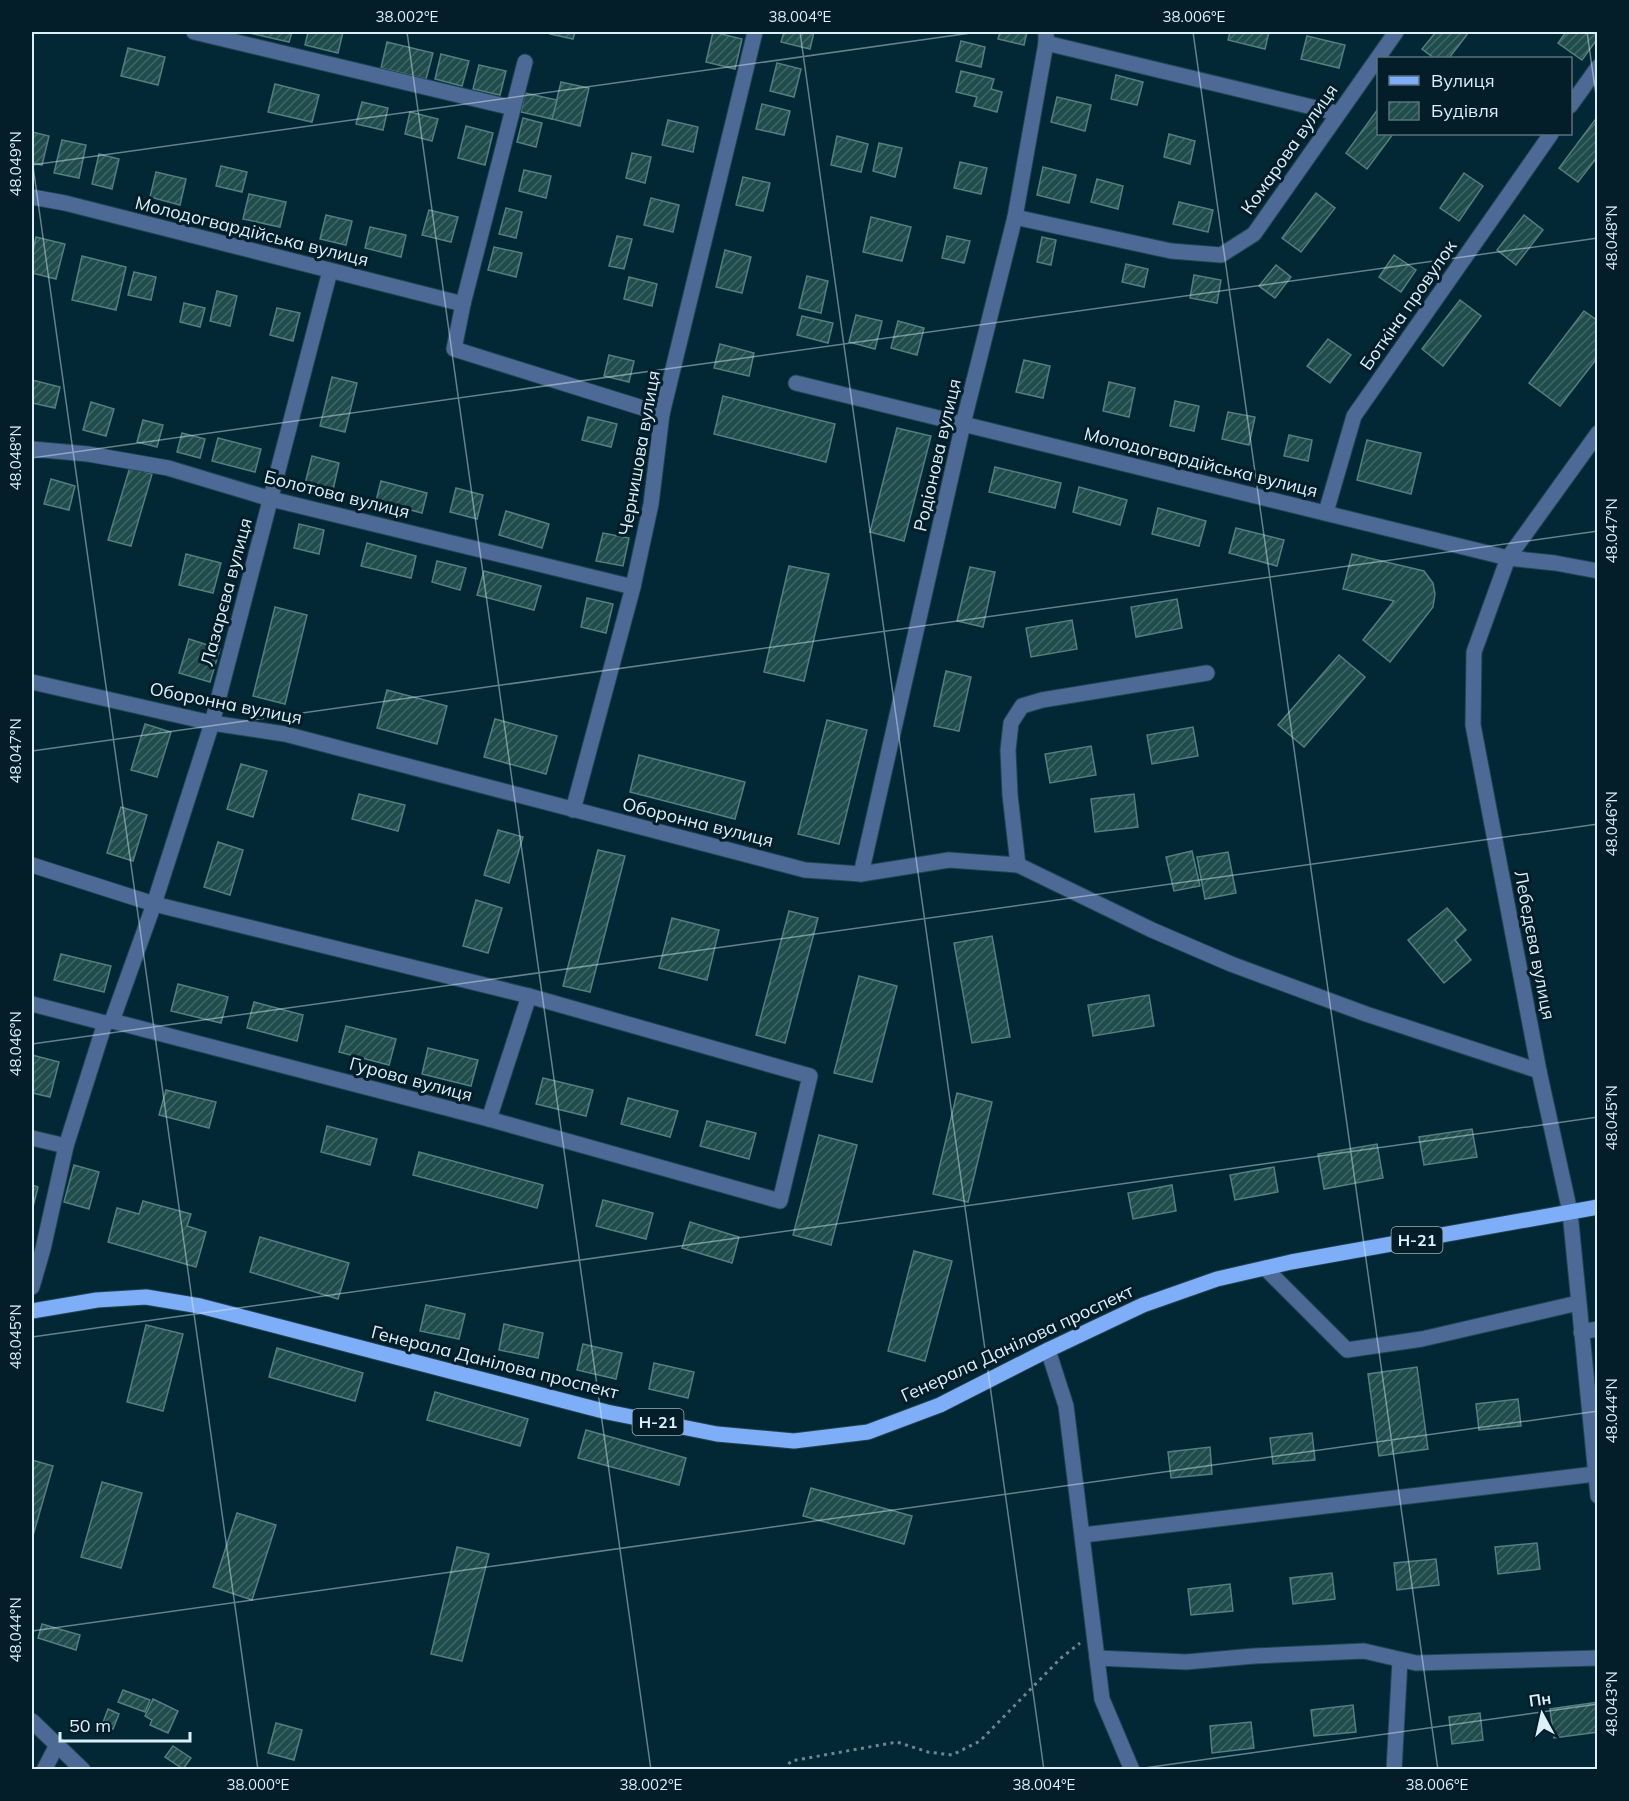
<svg xmlns="http://www.w3.org/2000/svg" width="1629" height="1801" font-family="Mulish,sans-serif">
<style>
.building{fill:url(#building-hatch);stroke:#537f7f;stroke-width:1.5}
.lines{fill:none;stroke-linecap:round;stroke-linejoin:round}
.minor-casing{stroke:#214451;stroke-width:17}
.major-casing{stroke:#214451;stroke-width:17}
.path{stroke:#6b8894;stroke-width:3;stroke-dasharray:3 4.5;stroke-linecap:butt}
.minor{stroke:#4d6996;stroke-width:15}
.major{stroke:#7faef9;stroke-width:15}
.ticks{fill:none;stroke:#dcf0f9;stroke-width:1.5;stroke-opacity:0.45}
.labels{text-anchor:middle;dominant-baseline:central;stroke-width:6;stroke-linejoin:round;paint-order:stroke}
.shield{fill:#031e29;stroke:#9bb1bb;stroke-width:1.5}
.shield-label{font-size:16px;font-weight:bold;fill:#dcf0f9}
.street-label{font-size:18px;fill:#dcf0f9;stroke:#031e29}
.neatline{fill:none;stroke:#dcf0f9;stroke-width:2}
.ticks-label{font-size:15px;text-anchor:middle;fill:#dcf0f9}
</style>
<defs>
<pattern id="building-hatch" width="6" height="6" patternUnits="userSpaceOnUse" patternTransform="scale(1.5)"><rect width="6" height="6" fill="#204d4c"/><path d="M-1 1l2-2M0 6l6-6M5 7l2-2" fill="none" stroke="#406767"/></pattern>
</defs>
<rect width="100%" height="100%" fill="#022836"/>
<g class="building">
<path d="M245,32H292L289,42Z"/>
<path d="M308,32H343L338,53L305,45Z"/>
<path d="M551,32H575L573,39L550,34Z"/>
<path d="M713,32L742,39L735,69L706,62Z"/>
<path d="M784,32H814L810,49L781,42Z"/>
<path d="M1000,32H1027L1024,45L998,39Z"/>
<path d="M1230,32H1269L1265,49L1228,40Z"/>
<path d="M1436,32H1469L1449,58H1434L1422,49Z"/>
<path d="M1566,32H1594L1598,34V38L1582,60L1558,43Z"/>
<path d="M1307,36L1345,45L1339,68L1301,59Z"/>
<path d="M961,41L985,47L981,67L956,61Z"/>
<path d="M387,42L433,53L426,79L381,68Z"/>
<path d="M128,48L165,57L158,85L121,76Z"/>
<path d="M441,54L469,61L462,86L435,79Z"/>
<path d="M777,63L801,69L794,97L770,91Z"/>
<path d="M479,65L506,71L500,95L473,89Z"/>
<path d="M961,71L994,79L991,89L1002,92L997,112L974,106L977,97L956,92Z"/>
<path d="M1116,75L1143,82L1137,105L1111,99Z"/>
<path d="M561,82L589,88L580,126L552,119Z"/>
<path d="M275,84L319,95L312,122L268,112Z"/>
<path d="M525,93L557,100L552,119L521,112Z"/>
<path d="M1057,97L1091,105L1085,131L1051,122Z"/>
<path d="M362,102L388,108L383,130L356,124Z"/>
<path d="M762,104L790,111L784,135L756,129Z"/>
<path d="M1378,109V134H1393L1367,169L1346,153Z"/>
<path d="M410,112L438,119L432,141L405,134Z"/>
<path d="M1598,116V156L1578,182L1559,168Z"/>
<path d="M523,118L542,123L536,147L517,142Z"/>
<path d="M668,120L698,127L693,152L662,145Z"/>
<path d="M466,126L493,133L485,165L458,158Z"/>
<path d="M32,132L49,136L42,165L32,163Z"/>
<path d="M1169,134L1195,141L1190,164L1164,157Z"/>
<path d="M837,136L868,144L861,172L831,165Z"/>
<path d="M62,140L86,145L79,178L54,173Z"/>
<path d="M879,143L902,148L895,177L873,171Z"/>
<path d="M632,153L651,157L645,183L626,178Z"/>
<path d="M99,154L119,159L112,189L92,184Z"/>
<path d="M960,162L987,168L981,194L954,188Z"/>
<path d="M221,166L247,172L242,192L216,186Z"/>
<path d="M1043,167L1076,175L1069,203L1037,195Z"/>
<path d="M524,170L551,176L546,198L519,191Z"/>
<path d="M156,172L186,179L180,205L150,197Z"/>
<path d="M1464,173L1483,186L1459,221L1440,208Z"/>
<path d="M743,177L770,183L763,211L736,205Z"/>
<path d="M1097,179L1123,186L1118,209L1091,202Z"/>
<path d="M1316,193L1335,208L1301,252L1282,238Z"/>
<path d="M249,194L286,202L280,227L243,219Z"/>
<path d="M651,198L679,205L673,232L644,225Z"/>
<path d="M1179,202L1213,210L1208,232L1173,224Z"/>
<path d="M506,208L522,212L516,238L499,234Z"/>
<path d="M429,210L458,217L451,242L422,235Z"/>
<path d="M326,215L352,221L346,245L320,239Z"/>
<path d="M1524,215L1543,230L1516,265L1497,250Z"/>
<path d="M871,217L911,227L902,261L863,252Z"/>
<path d="M370,227L406,235L401,257L365,248Z"/>
<path d="M617,236L632,239L624,269L609,266Z"/>
<path d="M947,236L970,241L964,263L942,258Z"/>
<path d="M36,237L65,244L56,279L32,273V256Z"/>
<path d="M1042,237L1056,240L1051,265L1037,262Z"/>
<path d="M494,247L522,253L516,277L488,270Z"/>
<path d="M725,250L751,257L742,293L716,287Z"/>
<path d="M1394,255L1416,270L1401,292L1379,277Z"/>
<path d="M82,256L126,267L116,310L72,300Z"/>
<path d="M1126,264L1148,269L1144,287L1122,282Z"/>
<path d="M1276,265L1291,277L1275,298L1259,286Z"/>
<path d="M134,272L156,277L151,300L128,295Z"/>
<path d="M1194,275L1221,280L1217,303L1190,298Z"/>
<path d="M807,276L828,281L821,313L799,308Z"/>
<path d="M629,277L657,284L652,306L624,299Z"/>
<path d="M217,291L237,296L230,326L210,321Z"/>
<path d="M1460,300L1481,316L1443,366L1422,349Z"/>
<path d="M184,303L205,308L200,327L180,322Z"/>
<path d="M277,308L300,313L293,341L270,335Z"/>
<path d="M1584,311L1598,321V357L1560,406L1529,383Z"/>
<path d="M856,315L882,321L875,349L849,342Z"/>
<path d="M802,316L833,323L828,343L797,335Z"/>
<path d="M898,321L924,328L917,355L891,348Z"/>
<path d="M1328,339L1351,355L1330,383L1307,366Z"/>
<path d="M720,344L754,353L749,376L714,368Z"/>
<path d="M609,355L634,361L629,382L604,376Z"/>
<path d="M1024,360L1050,366L1043,398L1016,392Z"/>
<path d="M332,377L357,383L345,432L320,426Z"/>
<path d="M32,380L60,387L55,408L32,403Z"/>
<path d="M1109,382L1135,388L1129,417L1103,411Z"/>
<path d="M723,396L835,424L826,462L714,434Z"/>
<path d="M1175,401L1199,406L1194,431L1170,426Z"/>
<path d="M91,402L114,409L106,436L83,430Z"/>
<path d="M1228,412L1255,417L1249,445L1222,439Z"/>
<path d="M588,417L617,424L611,447L582,440Z"/>
<path d="M143,420L163,425L157,447L137,442Z"/>
<path d="M897,428L931,436L904,541L870,532Z"/>
<path d="M182,433L205,439L200,458L177,452Z"/>
<path d="M1289,435L1312,440L1308,461L1284,456Z"/>
<path d="M218,438L261,449L255,472L212,461Z"/>
<path d="M1367,440L1421,453L1411,494L1357,480Z"/>
<path d="M312,456L339,463L333,490L305,484Z"/>
<path d="M130,467L152,474L131,546L108,540Z"/>
<path d="M995,467L1061,483L1055,508L989,492Z"/>
<path d="M51,479L75,486L69,510L44,504Z"/>
<path d="M381,481L427,493L422,513L376,501Z"/>
<path d="M1079,487L1127,500L1120,525L1073,512Z"/>
<path d="M456,488L483,495L477,519L450,512Z"/>
<path d="M1158,508L1206,521L1199,546L1152,534Z"/>
<path d="M506,511L549,524L542,548L499,535Z"/>
<path d="M299,524L324,530L319,554L294,548Z"/>
<path d="M1236,528L1284,540L1277,566L1229,553Z"/>
<path d="M603,533L629,538L623,566L596,561Z"/>
<path d="M367,543L416,556L411,578L361,566Z"/>
<path d="M186,554L221,563L213,593L179,585Z"/>
<path d="M1352,554L1424,571L1433,583L1435,594L1433,607L1390,662L1363,640L1394,601L1343,589Z"/>
<path d="M437,561L466,568L460,590L432,582Z"/>
<path d="M789,566L829,574L804,681L764,672Z"/>
<path d="M970,567L995,572L983,627L957,621Z"/>
<path d="M484,571L541,586L534,610L477,595Z"/>
<path d="M587,598L613,604L606,633L581,627Z"/>
<path d="M1177,599L1182,628L1136,637L1131,607Z"/>
<path d="M275,607L307,615L285,704L253,696Z"/>
<path d="M1072,620L1077,649L1031,657L1026,628Z"/>
<path d="M189,639L220,649L210,682L179,673Z"/>
<path d="M1339,655L1365,677L1304,747L1278,725Z"/>
<path d="M946,671L971,677L959,731L934,726Z"/>
<path d="M387,690L447,706L437,744L377,728Z"/>
<path d="M495,719L557,736L546,774L484,757Z"/>
<path d="M827,720L867,730L839,844L798,834Z"/>
<path d="M145,724L171,732L157,777L131,770Z"/>
<path d="M1193,727L1198,756L1152,764L1147,735Z"/>
<path d="M1091,746L1096,775L1050,783L1045,754Z"/>
<path d="M639,755L745,782L735,819L630,792Z"/>
<path d="M241,764L267,771L253,817L227,809Z"/>
<path d="M359,794L405,805L398,831L352,819Z"/>
<path d="M1134,794L1138,827L1095,832L1091,799Z"/>
<path d="M121,807L147,815L133,861L107,853Z"/>
<path d="M498,830L523,837L509,883L484,875Z"/>
<path d="M218,842L243,850L230,895L204,887Z"/>
<path d="M598,850L625,856L590,992L563,986Z"/>
<path d="M1192,851L1200,886L1174,891L1166,857Z"/>
<path d="M1228,852L1236,893L1205,899L1197,857Z"/>
<path d="M476,900L502,908L488,953L463,946Z"/>
<path d="M1447,908L1466,930L1455,940L1471,960L1444,983L1408,940Z"/>
<path d="M789,911L818,918L785,1043L756,1035Z"/>
<path d="M672,918L719,930L707,980L659,968Z"/>
<path d="M992,936L1010,1037L972,1043L954,943Z"/>
<path d="M61,954L111,966L104,992L54,980Z"/>
<path d="M859,976L897,986L872,1082L834,1073Z"/>
<path d="M178,984L228,997L221,1023L171,1011Z"/>
<path d="M1149,995L1154,1026L1093,1036L1088,1005Z"/>
<path d="M254,1002L303,1015L297,1041L247,1028Z"/>
<path d="M346,1026L396,1039L389,1065L339,1052Z"/>
<path d="M428,1048L478,1060L471,1086L422,1074Z"/>
<path d="M32,1055L59,1062L50,1097L32,1093Z"/>
<path d="M543,1078L593,1090L586,1116L536,1104Z"/>
<path d="M166,1090L216,1102L209,1128L159,1115Z"/>
<path d="M957,1093L992,1102L968,1202L933,1194Z"/>
<path d="M628,1098L678,1111L670,1137L621,1124Z"/>
<path d="M707,1121L756,1133L749,1159L700,1146Z"/>
<path d="M327,1126L377,1139L370,1165L321,1152Z"/>
<path d="M1472,1129L1477,1157L1424,1165L1419,1137Z"/>
<path d="M819,1135L857,1145L831,1245L793,1235Z"/>
<path d="M1377,1144L1383,1178L1324,1189L1318,1154Z"/>
<path d="M419,1152L543,1185L537,1208L413,1175Z"/>
<path d="M74,1165L99,1172L89,1209L64,1202Z"/>
<path d="M1274,1167L1278,1192L1235,1200L1230,1175Z"/>
<path d="M32,1185L38,1187L32,1211Z"/>
<path d="M1172,1185L1176,1211L1133,1219L1128,1193Z"/>
<path d="M603,1200L653,1213L646,1239L596,1226Z"/>
<path d="M143,1201L191,1214L187,1226L206,1232L196,1267L108,1242L117,1208L139,1214Z"/>
<path d="M690,1222L739,1237L732,1263L682,1248Z"/>
<path d="M260,1237L349,1263L338,1299L250,1272Z"/>
<path d="M914,1251L952,1261L925,1361L888,1351Z"/>
<path d="M426,1305L465,1314L459,1339L420,1331Z"/>
<path d="M504,1324L543,1333L538,1358L499,1350Z"/>
<path d="M146,1325L183,1334L163,1411L127,1402Z"/>
<path d="M583,1344L622,1353L616,1379L577,1370Z"/>
<path d="M277,1348L363,1373L355,1401L269,1377Z"/>
<path d="M654,1363L694,1372L688,1398L649,1389Z"/>
<path d="M1417,1367L1428,1449L1379,1456L1368,1374Z"/>
<path d="M435,1392L528,1419L520,1446L427,1420Z"/>
<path d="M1518,1399L1521,1426L1479,1430L1476,1404Z"/>
<path d="M586,1430L686,1458L679,1485L578,1458Z"/>
<path d="M1312,1433L1315,1460L1273,1464L1270,1438Z"/>
<path d="M1210,1447L1212,1474L1171,1478L1168,1452Z"/>
<path d="M32,1460L53,1466L32,1539Z"/>
<path d="M102,1482L142,1493L121,1568L81,1557Z"/>
<path d="M811,1488L912,1516L904,1544L803,1516Z"/>
<path d="M237,1513L276,1525L252,1600L213,1587Z"/>
<path d="M1537,1543L1540,1569L1498,1574L1495,1547Z"/>
<path d="M457,1547L489,1554L462,1661L431,1654Z"/>
<path d="M1436,1559L1439,1585L1397,1590L1394,1563Z"/>
<path d="M1332,1573L1335,1599L1293,1604L1290,1578Z"/>
<path d="M1230,1584L1233,1611L1191,1615L1188,1589Z"/>
<path d="M42,1624L80,1635L76,1650L38,1638Z"/>
<path d="M123,1690L150,1700L145,1712L118,1702Z"/>
<path d="M153,1699L178,1711L168,1733L150,1725L152,1720L145,1716Z"/>
<path d="M1598,1702V1732L1554,1738L1550,1709Z"/>
<path d="M1353,1705L1356,1732L1314,1736L1311,1710Z"/>
<path d="M108,1709L119,1714L113,1729L102,1725Z"/>
<path d="M1480,1713L1483,1740L1452,1744L1449,1717Z"/>
<path d="M1251,1722L1254,1748L1212,1753L1210,1726Z"/>
<path d="M276,1723L302,1730L294,1760L268,1753Z"/>
<path d="M173,1746L191,1758L183,1769L165,1757Z"/>
</g>
<g class="lines">
<g class="minor-casing">
<g id="minor">
<path d="M194,32L513,108"/>
<path d="M1046,43L1337,113"/>
<path d="M525,62L463,304L454,349L662,414"/>
<path d="M1570,106L1598,67"/>
<path d="M32,197L65,203L463,304"/>
<path d="M1015,217L1171,251L1221,255L1254,234L1396,32"/>
<path d="M796,383L1508,558L1555,563L1598,571"/>
<path d="M1598,433L1508,558L1474,652L1473,725L1539,1071L1570,1212L1598,1496"/>
<path d="M32,449L88,454L168,468L271,499L633,587"/>
<path d="M1326,512L1354,416L1551,134"/>
<path d="M32,682L212,723L285,734L805,870L861,874L949,860L1018,865L1152,930L1231,964L1366,1014L1539,1071"/>
<path d="M573,810L633,587L651,504L662,414L755,32"/>
<path d="M32,865L154,904L529,996L810,1076L780,1201L489,1119L112,1021L105,1023L32,1004"/>
<path d="M1018,865L1010,795L1008,750L1011,723L1022,706L1042,700L1207,673"/>
<path d="M861,874L963,424L1015,217L1046,43V32"/>
<path d="M112,1021L154,904L212,723L330,271"/>
<path d="M489,1119L529,996"/>
<path d="M32,1138L66,1146"/>
<path d="M1265,1268L1347,1350L1422,1339L1578,1303"/>
<path d="M32,1287L43,1249L66,1146L105,1023"/>
<path d="M1581,1332L1598,1329"/>
<path d="M1048,1350L1066,1406L1102,1699L1132,1770"/>
<path d="M1083,1535L1595,1474"/>
<path d="M1097,1658L1186,1662L1254,1656L1364,1651L1416,1663L1598,1658"/>
<path d="M32,1721L83,1770"/>
<path d="M44,1770L57,1745"/>
<path d="M1394,1770L1400,1660"/>
</g>
</g>
<g class="major-casing">
<path id="major" d="M32,1311L97,1300L146,1297L200,1306L607,1412L717,1434L794,1441L868,1432L940,1405L1048,1350L1143,1305L1217,1279L1291,1262L1598,1207"/>
</g>
<path class="path" d="M784,1770L791,1761L897,1742L928,1752L952,1755L980,1741L1061,1658L1080,1643"/>
<use href="#minor" class="minor"/>
<use href="#major" class="major"/>
</g>
<path class="ticks" d="M407,32L651,1770M800,32L1044,1770M1193,32L1438,1770M1587,32L1598,109M32,159L258,1770M32,165L978,32M32,458L1598,238M32,751L1598,531M32,1044L1598,824M32,1337L1598,1117M32,1631L1598,1411M1130,1770L1598,1704"/>
<g class="labels">
<g class="shield">
<rect x="1391.5" y="1227" width="51" height="26" rx="4.5"/>
<rect x="632.5" y="1409" width="51" height="26" rx="4.5"/>
</g>
<g class="shield-label">
<text x="1417" y="1240">Н-21</text>
<text x="658" y="1422">Н-21</text>
</g>
<g class="street-label">
<text transform="translate(1289 149) rotate(-55)">Комарова вулиця</text>
<text transform="translate(252 231) rotate(14)">Молодогвардійська вулиця</text>
<text transform="translate(1408 305) rotate(-55)">Боткіна провулок</text>
<text transform="translate(639 453) rotate(-80)">Чернишова вулиця</text>
<text transform="translate(937 455) rotate(-77)">Родіонова вулиця</text>
<text transform="translate(1201 462) rotate(14)">Молодогвардійська вулиця</text>
<text transform="translate(337 494) rotate(14)">Болотова вулиця</text>
<text transform="translate(226 592) rotate(-75)">Лазарєва вулиця</text>
<text transform="translate(226 703) rotate(11)">Оборонна вулиця</text>
<text transform="translate(698 822) rotate(14)">Оборонна вулиця</text>
<text transform="translate(1535 945) rotate(79)">Лебедєва вулиця</text>
<text transform="translate(411 1079) rotate(15)">Гурова вулиця</text>
<text transform="translate(1017 1343) rotate(-25)">Генерала Данілова проспект</text>
<text transform="translate(495 1362) rotate(14)">Генерала Данілова проспект</text>
</g>
</g>
<rect width="1629" height="1801" fill="none" stroke="#031e29" stroke-width="66"/>
<rect x="1377" y="57" width="195" height="78" fill="#031e29" stroke="#5a727c" stroke-width="1.5"/>
<rect x="1389" y="76" width="30" height="9" fill="#7faef9" stroke="#5a727c" stroke-width="1.5"/>
<text x="1431" y="87" font-size="18" fill="#dcf0f9">Вулиця</text>
<rect x="1389" y="102" width="30" height="18" fill="url(#building-hatch)" stroke="#5a727c" stroke-width="1.5"/>
<text x="1431" y="117" font-size="18" fill="#dcf0f9">Будівля</text>
<g transform="translate(1542 1714) rotate(352)" stroke="#031e29" stroke-width="4.5" paint-order="stroke">
<path d="M0-4.5L10 22L0 15L-10 22Z" fill="#dcf0f9"/>
<text y="-9" font-size="16" font-weight="bold" text-anchor="middle" fill="#dcf0f9">Пн</text>
</g>
<path d="M60 1732v9h130v-9" fill="none" stroke="#dcf0f9" stroke-width="3"/>
<text x="69" y="1732" font-size="18" fill="#dcf0f9" stroke="#031e29" stroke-width="4.5" paint-order="stroke">50 m</text>
<rect x="33" y="33" width="1563" height="1735" class="neatline"/>
<g class="ticks-label">
<text x="407" y="22">38.002°E</text>
<text x="800" y="22">38.004°E</text>
<text x="1194" y="22">38.006°E</text>
<text transform="translate(16 164) rotate(-90)" y="5">48.049°N</text>
<text transform="translate(1612 238) rotate(-90)" y="5">48.048°N</text>
<text transform="translate(16 458) rotate(-90)" y="5">48.048°N</text>
<text transform="translate(1612 531) rotate(-90)" y="5">48.047°N</text>
<text transform="translate(16 751) rotate(-90)" y="5">48.047°N</text>
<text transform="translate(1612 824) rotate(-90)" y="5">48.046°N</text>
<text transform="translate(16 1044) rotate(-90)" y="5">48.046°N</text>
<text transform="translate(1612 1118) rotate(-90)" y="5">48.045°N</text>
<text transform="translate(16 1337) rotate(-90)" y="5">48.045°N</text>
<text transform="translate(1612 1411) rotate(-90)" y="5">48.044°N</text>
<text transform="translate(16 1630) rotate(-90)" y="5">48.044°N</text>
<text transform="translate(1612 1704) rotate(-90)" y="5">48.043°N</text>
<text x="258" y="1790">38.000°E</text>
<text x="651" y="1790">38.002°E</text>
<text x="1044" y="1790">38.004°E</text>
<text x="1437" y="1790">38.006°E</text>
</g>
</svg>
